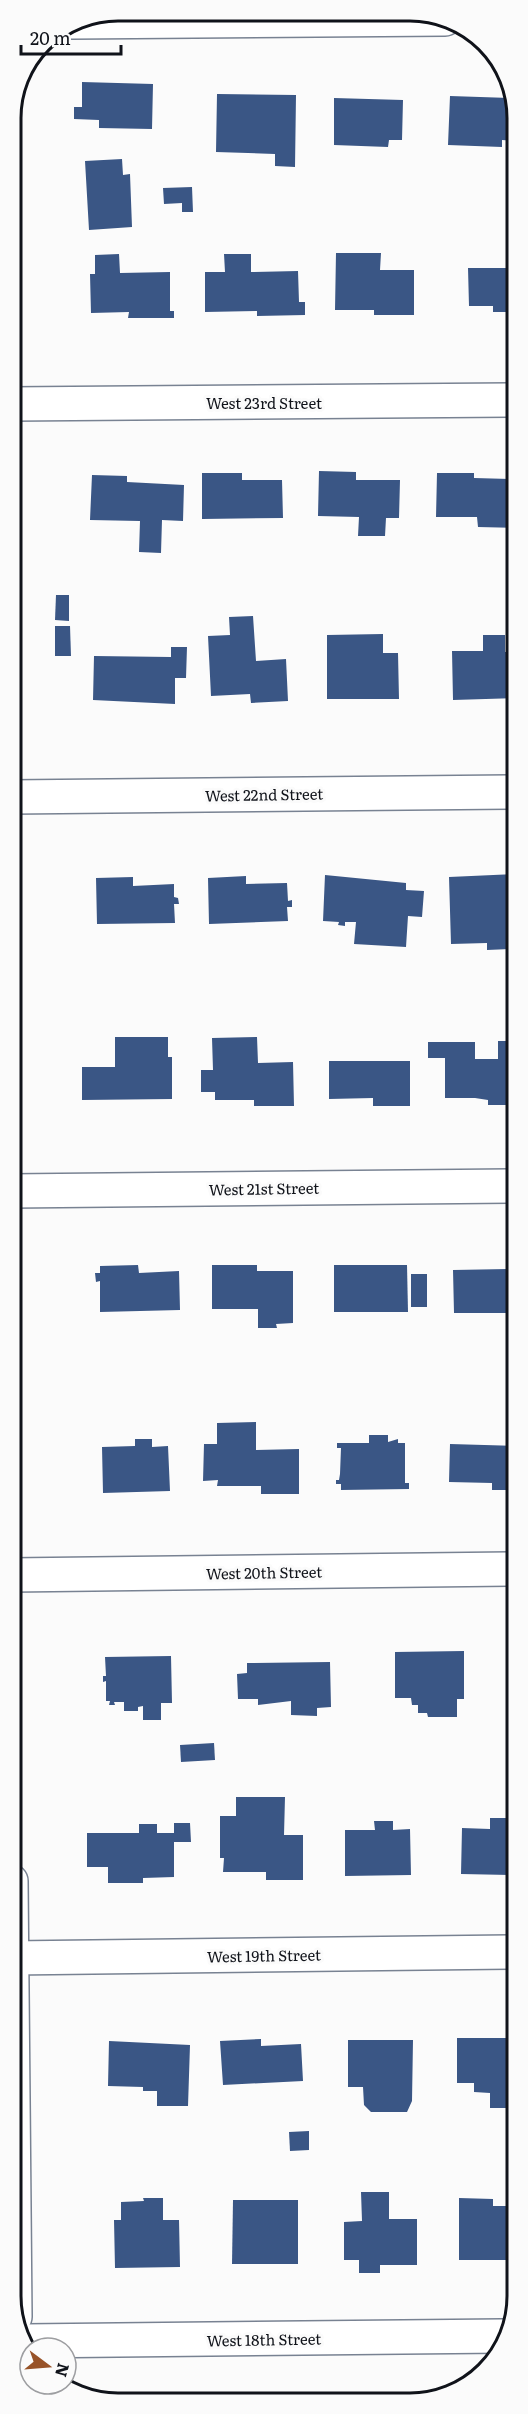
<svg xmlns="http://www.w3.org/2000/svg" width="528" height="2414" font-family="Literata,serif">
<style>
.building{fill:#3a5685}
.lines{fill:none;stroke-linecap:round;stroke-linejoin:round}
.minor-casing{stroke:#788292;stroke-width:36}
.minor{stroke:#fff;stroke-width:33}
.labels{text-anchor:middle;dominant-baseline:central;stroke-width:6;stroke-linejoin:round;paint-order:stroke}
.street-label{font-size:15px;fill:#10131a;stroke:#fbfbfb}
.rim{fill:none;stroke:#10131a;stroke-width:3}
</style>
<rect width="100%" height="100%" fill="#fbfbfb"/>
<g class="building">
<path d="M82,82L153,84L152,129L99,128V120L74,119V107H82Z"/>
<path d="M217,94L296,95L295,167L275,166V154L216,152Z"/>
<path d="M450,96L514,98L517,104V141L502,140V147L448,145Z"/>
<path d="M334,98L403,100L402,140H389L388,147L334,145Z"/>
<path d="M122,159L123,175L130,174L132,227L89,230L85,161Z"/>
<path d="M192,187L193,212H182V203L164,204L163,188Z"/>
<path d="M336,253H381L380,270H414V315H374V310H335Z"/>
<path d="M119,254L120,273L170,272V311H174V318H128L129,312L91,313L90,274H95V255Z"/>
<path d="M224,254H251V272L298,271L299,302H305V315L257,316V311L205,312V272H225Z"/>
<path d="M468,268H517V312H493V306H469Z"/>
<path d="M319,471L356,472V480H400L399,518H386L385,536H358L359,517L318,516Z"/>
<path d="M202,473H242V480H282L283,518L202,519Z"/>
<path d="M437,473H474V478L515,479V528L478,527L477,517H436Z"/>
<path d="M92,475L127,476V482L184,485L183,521L162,520L161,553L139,552L140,521L90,520Z"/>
<path d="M56,595H69V621L55,620Z"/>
<path d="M253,616L256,661L286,659L288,701L251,703L250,694L211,696L208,636L230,635L229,617Z"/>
<path d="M55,626H70L71,656H55Z"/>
<path d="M383,634V653H398L399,699H327V635Z"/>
<path d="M483,635H505V652H517V698L453,700L452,651H483Z"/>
<path d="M171,647H187L186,678H175V704L93,700L94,656L171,657Z"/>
<path d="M516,874L517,922H513L514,927H516V939H513V949L487,950V943L451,944L449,877Z"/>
<path d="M325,875L406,883V890L424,891L422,917L408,916L406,947L354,944L356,922H345V926L338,925L339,922L323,921Z"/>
<path d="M246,876V884L287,883L288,901L292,900V907H287L288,921L209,924L208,878Z"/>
<path d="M133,877V886L174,884V897L178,898L179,904H174L175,923L97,924L96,878Z"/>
<path d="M115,1037H168V1057H172V1099L82,1100V1067H115Z"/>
<path d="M257,1037L258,1063L293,1062L294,1106H254V1100H215V1092H201V1070H213L212,1038Z"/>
<path d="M498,1041H517V1105H488V1100L475,1098H445V1058H428V1042H475V1059H498Z"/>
<path d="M329,1061H410V1106H373V1098L329,1099Z"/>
<path d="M138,1265L139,1273L179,1271L180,1310L100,1312V1281L96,1282L95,1273H100V1266Z"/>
<path d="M212,1265H257V1271H293V1323L276,1324L277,1328H258V1309H212Z"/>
<path d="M334,1265H407L408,1312H334Z"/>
<path d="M508,1267H517V1302H508V1313H454L453,1270L508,1269Z"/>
<rect x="411" y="1274" width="16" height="33"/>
<path d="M256,1422V1450L299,1449V1494H261V1486H217L218,1480L203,1481L204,1444H217V1423Z"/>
<path d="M369,1435H388V1442L398,1439V1443H405V1483H409V1489L341,1490V1484H336V1480H339L340,1474L341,1448H337V1443H369Z"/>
<path d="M135,1439H152V1447L168,1446L170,1491L103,1493L102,1447L135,1446Z"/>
<path d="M450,1444L517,1446V1490H492V1483L449,1482Z"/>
<path d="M464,1651V1699H457V1717H428L427,1713H418V1705H412L411,1698H395V1652Z"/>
<path d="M512,1651H517V1697H513Z"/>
<path d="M171,1656L172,1703H161V1720H143V1706L138,1707V1711H124V1702H114L115,1705H109L110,1701H106V1681L103,1682V1676H106L105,1657Z"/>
<path d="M330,1662L331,1707L317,1708V1716L291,1715V1701L258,1705V1699H238L237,1674L247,1673V1663Z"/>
<path d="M214,1743L215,1760L181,1762L180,1745Z"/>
<path d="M236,1797H285L284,1835H303V1880H266V1872H223L224,1858H220V1816H236Z"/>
<path d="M506,1810L517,1811V1875L461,1874L462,1828L490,1829V1818H506Z"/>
<path d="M374,1821H393V1830L410,1829L411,1875L345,1876V1830H375Z"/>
<path d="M174,1823H190L191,1842H174V1877L143,1878V1883H108V1867H87V1833H139V1824H157V1833H174Z"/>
<path d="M457,2038H517V2108H490V2093L474,2092V2083H457Z"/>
<path d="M261,2039V2046L301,2044L303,2081L223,2085L220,2041Z"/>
<path d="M348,2040H413L412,2101L407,2112H371L364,2105L363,2087H348Z"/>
<path d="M109,2041L190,2045L188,2106H157V2091H143V2087L108,2086Z"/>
<path d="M309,2131V2150L290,2151L289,2132Z"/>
<path d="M361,2192H389V2219H417V2265H380V2273H359V2260H344V2222L362,2221Z"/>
<path d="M143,2198H163V2220H179L180,2267L115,2268L114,2220H121V2202L144,2201Z"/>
<path d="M459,2198L493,2199V2206H508V2215H517V2260H459Z"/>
<path d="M233,2200H298V2264H232Z"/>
</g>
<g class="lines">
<g class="minor-casing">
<g id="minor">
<path d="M72,22L445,19"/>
<path d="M11,404L517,400"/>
<path d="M11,797L517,792"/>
<path d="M11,1191L517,1186"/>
<path d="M11,1575L517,1569"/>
<path d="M11,1881L15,2317"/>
<path d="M11,1958L517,1952"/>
<path d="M26,2341L502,2336"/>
</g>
</g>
<use href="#minor" class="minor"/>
</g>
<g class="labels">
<g class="street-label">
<text x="264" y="402">West 23rd Street</text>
<text transform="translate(264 794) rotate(-1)">West 22nd Street</text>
<text transform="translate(264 1188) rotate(-1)">West 21st Street</text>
<text transform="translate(264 1572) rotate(-1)">West 20th Street</text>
<text transform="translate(264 1955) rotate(-1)">West 19th Street</text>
<text transform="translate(264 2339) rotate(-1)">West 18th Street</text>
</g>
</g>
<path d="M0 0H528V2414H0ZM118 21H410A97 97 0 0 1 507 118V2296A97 97 0 0 1 410 2393H118A97 97 0 0 1 21 2296V118A97 97 0 0 1 118 21Z" fill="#fbfbfb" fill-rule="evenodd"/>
<path class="rim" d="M118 21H410A97 97 0 0 1 507 118V2296A97 97 0 0 1 410 2393H118A97 97 0 0 1 21 2296V118A97 97 0 0 1 118 21Z"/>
<g transform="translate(48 2366) rotate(106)"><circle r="28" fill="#fbfbfb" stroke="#9d9ea1" stroke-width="1.5"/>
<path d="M0-4.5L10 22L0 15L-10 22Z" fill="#985328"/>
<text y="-9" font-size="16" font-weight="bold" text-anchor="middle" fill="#10131a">N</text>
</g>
<path d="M21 45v9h100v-9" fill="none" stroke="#10131a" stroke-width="3"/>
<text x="30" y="45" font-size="18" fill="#10131a" stroke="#fbfbfb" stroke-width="4.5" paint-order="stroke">20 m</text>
</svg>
